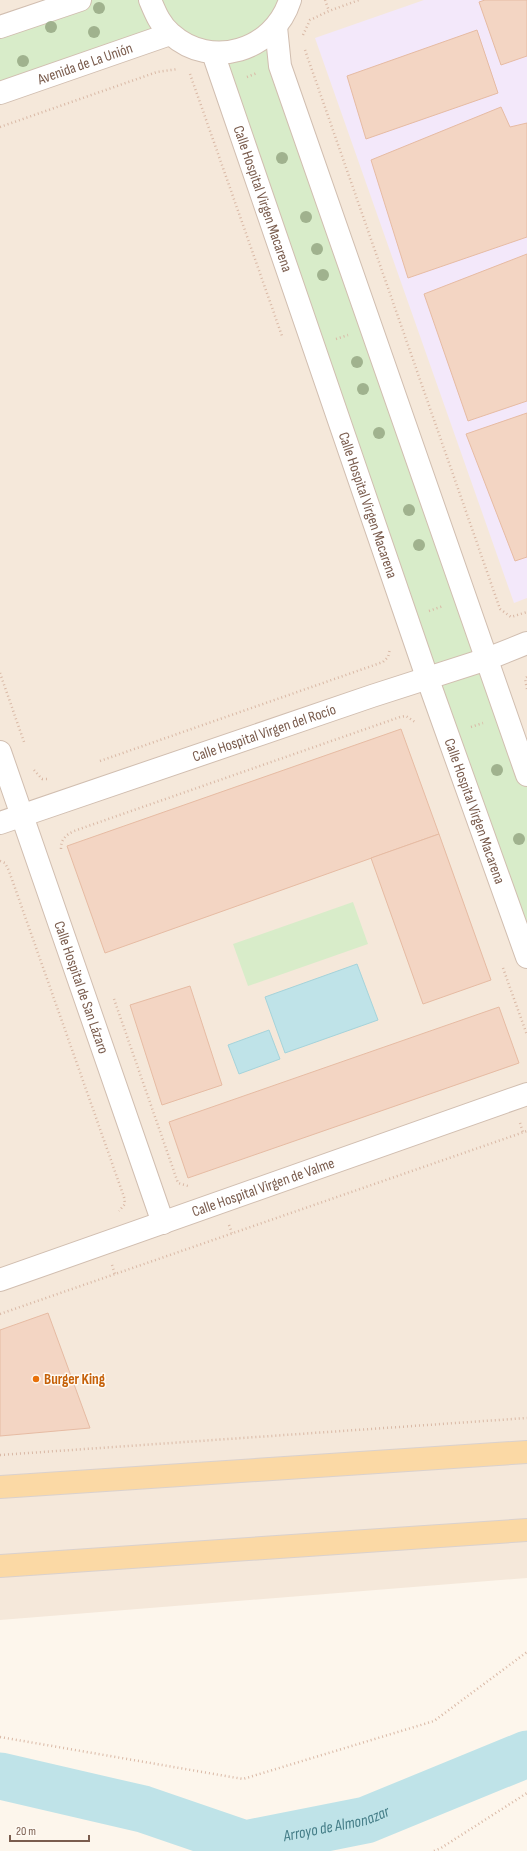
<svg xmlns="http://www.w3.org/2000/svg" width="527" height="1851" font-family="'Sofia Sans Condensed',sans-serif">
<style>
.residential{fill:#f5e8da}
.education{fill:#f3e8fa}
.green{fill:#d8ecc9}
.water{fill:#bfe3e8;stroke:#a5d3da}
.lines{fill:none;stroke-linecap:round;stroke-linejoin:round}
.river{stroke:#bfe3e8;stroke-width:47}
.building{fill:#f3d5c3;stroke:#e6bba3}
.minor-casing{stroke:#d1beb0;stroke-width:24}
.major-casing{stroke:#dad1cd;stroke-width:24}
.path{stroke:#d9b8a5;stroke-width:2.5;stroke-dasharray:1 3;stroke-linecap:butt}
.minor{stroke:#fff;stroke-width:22}
.major{stroke:#fbd9a5;stroke-width:22}
.tree{fill:#a0b28e}
.food-dot{fill:#e8710a;stroke:#fffaf3;stroke-width:1.5}
.labels{text-anchor:middle;dominant-baseline:central;stroke-width:3;stroke-linejoin:round;paint-order:stroke}
.street-label{font-size:15px;fill:#7a5c4d;stroke:#fffaf3}
.food-label{font-size:15px;font-weight:bold;fill:#c56008;stroke:#fffaf3;text-anchor:start}
.water-label{font-size:16px;font-style:italic;fill:#437c86;stroke:#fffaf3}
</style>
<rect width="100%" height="100%" fill="#fdf6ec"/>
<path class="residential" d="M0,0H527V1578L0,1620Z"/>
<path class="education" d="M424,0H527V598L514,603L315,38Z"/>
<g class="green">
<path d="M80,0H290L276,27L527,775V957L213,53L170,34L0,93V27Z"/>
<path d="M353,902L368,944L248,986L233,944Z"/>
</g>
<g class="water">
<path d="M357,964L378,1020L285,1053L265,997Z"/>
<path d="M269,1030L280,1059L239,1074L228,1045Z"/>
</g>
<g class="lines">
<path class="river" id="s1" d="M0,1776L143,1809L245,1844L366,1820L527,1754"/>
</g>
<g class="building">
<path d="M485,0H527V56L501,65L479,2Z"/>
<path d="M477,30L498,93L366,139L347,76Z"/>
<path d="M501,107L510,127L527,123V237L408,278L371,160Z"/>
<path d="M527,254V401L468,421L424,294Z"/>
<path d="M527,413V557L515,561L466,434Z"/>
<path d="M401,729L439,834L105,953L67,846Z"/>
<path d="M439,834L491,980L423,1004L371,858Z"/>
<path d="M190,986L222,1085L162,1105L130,1005Z"/>
<path d="M499,1007L519,1063L188,1178L169,1122Z"/>
<path d="M48,1313L90,1428L0,1436V1330Z"/>
</g>
<g class="lines">
<g class="minor-casing">
<g id="minor">
<path d="M150,0C155,12 160,25 171,34C211,70 274,51 290,0"/>
<path d="M0,27L80,0"/>
<path d="M276,27L280,66L527,775"/>
<path id="s2" d="M213,53L427,677L527,957"/>
<path id="s3" d="M0,93L170,34"/>
<path id="s4" d="M0,752L163,1223"/>
<path id="s5" d="M0,823L372,696L487,659L527,643"/>
<path id="s6" d="M0,1280L527,1094"/>
</g>
</g>
<g class="major-casing">
<g id="major">
<path d="M0,1487L527,1452"/>
<path d="M0,1566L527,1530"/>
</g>
</g>
<g class="path">
<path d="M325,0L329,11"/>
<path d="M303,35L310,20L329,11L359,0"/>
<path d="M305,50L500,609L511,617L527,612"/>
<path d="M190,74L282,336"/>
<path d="M247,77L257,73"/>
<path d="M0,127L157,72L178,69"/>
<path d="M336,339L348,335"/>
<path d="M429,611L443,606"/>
<path d="M0,673L24,742"/>
<path d="M527,677L525,679L527,689"/>
<path d="M471,727L483,723"/>
<path d="M100,761L383,662L388,657L390,649"/>
<path d="M34,770L42,779H48"/>
<path d="M61,849C61,839 66,835 74,831L400,717L406,716L415,722"/>
<path d="M0,861L5,863L9,871L124,1197L125,1204L119,1211"/>
<path d="M503,968L527,1035"/>
<path d="M114,999L178,1183L188,1186"/>
<path d="M520,1123L523,1132"/>
<path d="M229,1225L232,1233"/>
<path d="M112,1265L115,1274"/>
<path d="M0,1314L527,1131"/>
<path d="M0,1455L527,1418"/>
<path d="M0,1737L243,1779L434,1721L527,1652"/>
<path d="M434,1851L441,1848L527,1793"/>
</g>
<use href="#minor" class="minor"/>
<use href="#major" class="major"/>
</g>
<g class="tree">
<circle cx="99" cy="8" r="6"/>
<circle cx="51" cy="27" r="6"/>
<circle cx="94" cy="32" r="6"/>
<circle cx="23" cy="61" r="6"/>
<circle cx="282" cy="158" r="6"/>
<circle cx="306" cy="217" r="6"/>
<circle cx="317" cy="249" r="6"/>
<circle cx="323" cy="275" r="6"/>
<circle cx="357" cy="362" r="6"/>
<circle cx="363" cy="389" r="6"/>
<circle cx="379" cy="433" r="6"/>
<circle cx="409" cy="510" r="6"/>
<circle cx="419" cy="545" r="6"/>
<circle cx="497" cy="770" r="6"/>
<circle cx="519" cy="839" r="6"/>
</g>
<circle class="food-dot" cx="36" cy="1379" r="4"/>
<g class="labels">
<g class="street-label">
<text stroke="none"><textPath href="#s3" startOffset="90">Avenida de La Unión</textPath></text>
<text stroke="none"><textPath href="#s2" startOffset="154">Calle Hospital Virgen Macarena</textPath></text>
<text stroke="none"><textPath href="#s2" startOffset="478">Calle Hospital Virgen Macarena</textPath></text>
<text stroke="none"><textPath href="#s5" startOffset="279">Calle Hospital Virgen del Rocío</textPath></text>
<text stroke="none"><textPath href="#s2" startOffset="802">Calle Hospital Virgen Macarena</textPath></text>
<text stroke="none"><textPath href="#s4" startOffset="249">Calle Hospital de San Lázaro</textPath></text>
<text stroke="none"><textPath href="#s6" startOffset="279">Calle Hospital Virgen de Valme</textPath></text>
</g>
<g class="food-label">
<text x="44" y="1379">Burger King</text>
</g>
<g class="water-label">
<text stroke="none"><textPath href="#s1" startOffset="348">Arroyo de Almonazar</textPath></text>
</g>
</g>
<path d="M10 1835v6h79v-6" fill="none" stroke="#7a5c4d" stroke-width="2"/>
<text x="16" y="1835" font-size="12" fill="#7a5c4d" stroke="#fffaf3" stroke-width="3" paint-order="stroke">20 m</text>
</svg>
